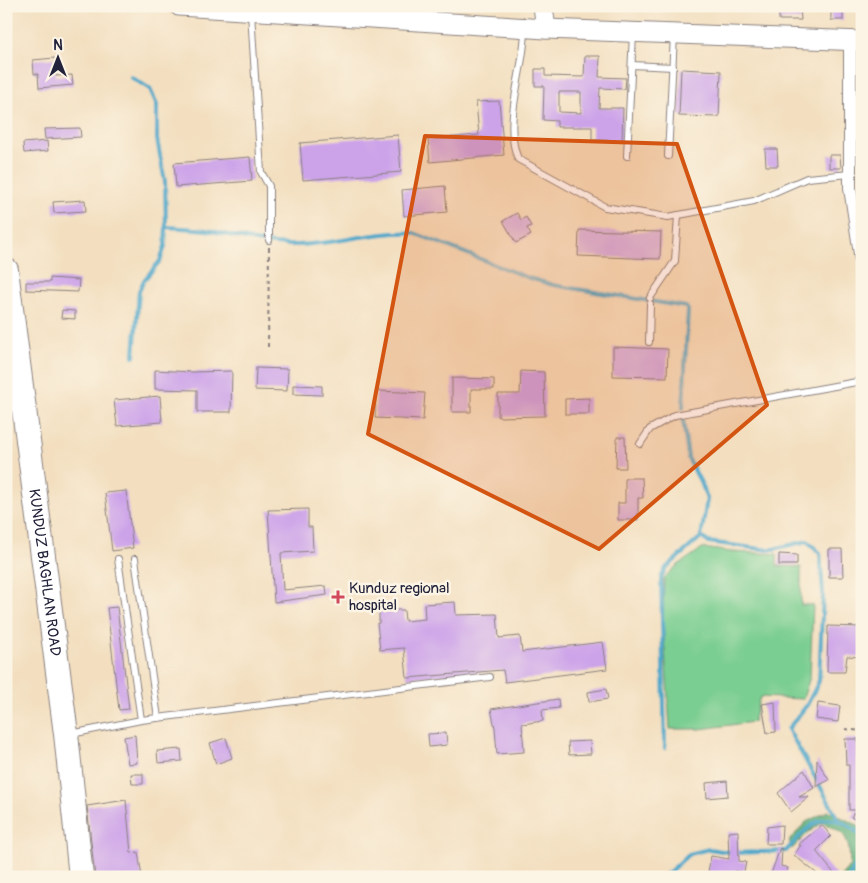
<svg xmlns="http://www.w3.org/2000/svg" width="868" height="883" font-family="Pangolin,sans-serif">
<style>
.green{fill:#7ace91;stroke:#4e7866}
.forest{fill:#63b17b;stroke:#426a5b}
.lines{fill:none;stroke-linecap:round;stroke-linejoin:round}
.stream{stroke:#4da7ca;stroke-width:4}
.building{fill:#cca3e9;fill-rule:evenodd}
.lane-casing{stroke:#8a807e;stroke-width:8}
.street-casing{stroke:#8a807e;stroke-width:14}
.secondary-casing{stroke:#8a807e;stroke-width:21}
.highway-casing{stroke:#8a807e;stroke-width:26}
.path{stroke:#8a807e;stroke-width:2;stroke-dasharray:4 4;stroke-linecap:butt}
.lane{stroke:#fff;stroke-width:6}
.street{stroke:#fff;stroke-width:12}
.secondary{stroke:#fff;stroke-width:19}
.highway{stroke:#fff;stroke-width:24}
.marked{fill:#d45411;fill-opacity:0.2;stroke:#d45411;stroke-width:4;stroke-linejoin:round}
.poi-dot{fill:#d1495b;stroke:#fcf5e5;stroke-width:2}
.labels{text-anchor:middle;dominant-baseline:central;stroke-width:5;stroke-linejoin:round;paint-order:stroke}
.street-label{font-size:15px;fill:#22223b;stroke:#fcf5e5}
.poi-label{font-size:15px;fill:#22223b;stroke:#fcf5e5;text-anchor:start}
</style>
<rect width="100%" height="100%" fill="#fcf5e5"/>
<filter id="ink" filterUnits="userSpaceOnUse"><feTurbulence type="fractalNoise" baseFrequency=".02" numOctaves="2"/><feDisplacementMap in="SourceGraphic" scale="10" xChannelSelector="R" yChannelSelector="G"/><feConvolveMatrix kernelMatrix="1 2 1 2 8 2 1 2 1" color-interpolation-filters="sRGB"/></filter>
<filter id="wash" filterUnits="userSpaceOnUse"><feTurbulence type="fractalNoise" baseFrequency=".0096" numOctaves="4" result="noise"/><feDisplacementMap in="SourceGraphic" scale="20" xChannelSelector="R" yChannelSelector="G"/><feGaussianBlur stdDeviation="1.12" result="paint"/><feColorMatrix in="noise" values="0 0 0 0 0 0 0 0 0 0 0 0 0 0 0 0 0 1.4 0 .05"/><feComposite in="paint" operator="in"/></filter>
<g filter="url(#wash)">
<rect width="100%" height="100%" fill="#f3dfc0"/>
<path class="green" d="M702,548L732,552L777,554V566L801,567V605H813L810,677L803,699L760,697L753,722L700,729H670L663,619L664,579C674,565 689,559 702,548Z"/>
<path class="forest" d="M828,811L862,827V877H840L850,865C849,840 848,832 822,823L810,831L792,849L789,841L806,822Z"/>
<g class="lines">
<g class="stream">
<path d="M131,77L150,89L157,105V139L165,182L166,227L165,246L160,261L144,280L139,291L134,356"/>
<path d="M166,227C181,228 198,228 212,231C238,237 261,244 288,245C330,246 371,231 414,233L529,278L553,285L686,307L688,310L683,408"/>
<path d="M683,419L688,458L703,487L707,499L701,537L708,542L769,550L807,541L820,553L823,593L819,681L807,705L788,729L840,822"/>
<path d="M665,748L661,578L666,568L701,537"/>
<path d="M660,877L668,873L689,854L709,849L735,853L786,851C813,821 826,805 862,836"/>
<path d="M849,877L862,854"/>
</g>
</g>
<g id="blocks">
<g class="building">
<path d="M789,6H800L801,20H779V10H789Z"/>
<rect x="831" y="6" width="12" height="14"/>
<path d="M585,56H600L599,77L626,78L625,89L600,88L599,108H623L622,141L592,140V127H557V121L543,120L544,86H535V69H545V76L584,77ZM559,92H581V113L559,112Z"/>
<path d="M55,58L56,76L72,75L73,85L39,88L38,74H34L33,60Z"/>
<path d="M681,69L721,71L719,117L679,116Z"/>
<path d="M499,101L504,155L430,162L428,139L479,135L476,102Z"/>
<path d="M80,128L81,137L45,139L44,129Z"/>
<path d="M398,135L401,172L303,180L300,143Z"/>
<path d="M47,141L48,151L24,153L23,143Z"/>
<path d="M765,149H777L778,166H766Z"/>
<path d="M829,155H840L841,168H829Z"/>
<path d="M250,157L252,181L176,187L174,163Z"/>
<path d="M445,186L447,212L404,216L402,190Z"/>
<path d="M85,200L86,211L54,213L53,202Z"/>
<path d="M517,213L521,220L526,217L531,226L527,228L531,235L516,243L503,221Z"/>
<path d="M579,230L661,232L660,259L578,256Z"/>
<path d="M50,278L79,280L78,292L26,290V282H50Z"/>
<path d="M62,310L75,311V319L61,318Z"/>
<path d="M613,347L668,349L667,377L613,376Z"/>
<path d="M256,368L288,369L287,391L255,390Z"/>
<path d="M155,370L192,372L232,371L231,412H197V390L155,389Z"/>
<path d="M521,371L544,372L545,416L498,417V394H520Z"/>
<path d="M452,378L494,379V389H471V412H452Z"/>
<path d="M293,385L322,386V395L293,394Z"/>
<path d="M376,391L425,393L423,420L375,418Z"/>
<path d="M160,396L162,422L117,426L114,400Z"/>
<path d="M589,398V414H565V399Z"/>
<path d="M617,437H625L626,468H616Z"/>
<path d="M625,478H642L643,498H638V520H618V503H625Z"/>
<path d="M126,491L133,548L112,551L105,493Z"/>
<path d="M308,509V527H312L313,551L281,553L283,590L326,586L327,595L274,602L268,510Z"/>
<path d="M829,549H842L843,577H829Z"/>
<path d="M779,554L797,555V565H779Z"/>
<path d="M455,602L456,615L497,614L499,638L520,636L522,652L603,642L607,669L505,682L503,670L407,678L404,648L380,650L377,623H379V610H404L405,621L425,619L424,604Z"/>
<path d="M117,607L129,709L119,710L107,608Z"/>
<path d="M828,626L861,627L860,657L847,656L845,672H827Z"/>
<path d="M606,689L608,699L589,702L588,692Z"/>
<path d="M558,699L559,708L542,710L543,721L522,724L524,752L497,754L495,728L491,709Z"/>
<path d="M775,702L776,732L767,733L762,704Z"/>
<path d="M818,703L840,706L838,722L816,719Z"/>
<path d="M446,733L447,745L429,747L428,734Z"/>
<path d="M135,735L137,763L128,764L124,737Z"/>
<path d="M226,738L232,758L216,764L210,743Z"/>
<path d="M845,739H858V770H862V823L851,817L856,810H849V765H846Z"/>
<path d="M590,741L591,754L569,755L568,742Z"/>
<path d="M181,749L182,761L158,763L157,751Z"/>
<path d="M817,760L829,780L816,787Z"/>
<path d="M804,770L814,788L799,797H809L791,812L778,793Z"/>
<path d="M131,774H143V784H132Z"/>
<path d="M727,781L728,796L707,798L706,783Z"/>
<path d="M126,800L131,853L138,852L142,877H95L87,806Z"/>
<path d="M782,825L781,844H766L767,827Z"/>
<path d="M822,825L831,836L816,851L837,877H821L794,855L801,845H798Z"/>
<path d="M738,831L739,861L746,862L744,872L734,871L733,877H707L711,856L729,859L728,832Z"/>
<path d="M780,848L782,849L781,866L788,868L785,877H770Z"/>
</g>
</g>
</g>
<g filter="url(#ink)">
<use href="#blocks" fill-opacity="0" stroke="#8a807e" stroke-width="1"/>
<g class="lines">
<g class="lane-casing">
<g id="lane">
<path d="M251,13L261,172L269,186V240"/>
<path d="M525,29C525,69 502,121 518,159L605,207L668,217L754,201L807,178L850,174"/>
<path d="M632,65L673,67"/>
<path d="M627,156L633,34"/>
<path d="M668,156L674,35"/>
<path d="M650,298L675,261L678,215"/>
<path d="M649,342L650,304"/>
<path d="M640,444L650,429L675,415L862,381"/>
<path d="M118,559L141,720"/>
<path d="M135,559L158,718"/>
<path d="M71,734L141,720L490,677"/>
</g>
</g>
<g class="street-casing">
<g id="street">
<path d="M850,40V188L862,267"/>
<path d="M6,406L24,404"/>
</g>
</g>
<g class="secondary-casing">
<g id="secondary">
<path d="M179,6L546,29L862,41"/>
<path d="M543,6L546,29"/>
</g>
</g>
<g class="highway-casing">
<g id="highway">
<path id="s1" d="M6,270L66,734L81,877"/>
</g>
</g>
<g class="path">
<path d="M268,347L269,247"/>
<path d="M845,729L862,731"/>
</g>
<use href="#lane" class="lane"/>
<use href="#street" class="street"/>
<use href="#secondary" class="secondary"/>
<use href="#highway" class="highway"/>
</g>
</g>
<path class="marked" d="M425,136L677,144L767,405L599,549L368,434Z"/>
<path class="poi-dot" d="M335.5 589.5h5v5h5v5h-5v5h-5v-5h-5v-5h5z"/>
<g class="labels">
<g class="street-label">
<text stroke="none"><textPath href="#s1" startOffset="305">KUNDUZ BAGHLAN ROAD</textPath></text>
</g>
<g class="poi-label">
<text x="349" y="588">Kunduz regional<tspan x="349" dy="17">hospital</tspan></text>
</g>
</g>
<rect width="868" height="883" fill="none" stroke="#fcf5e5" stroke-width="25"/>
<g transform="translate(58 58)" stroke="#fcf5e5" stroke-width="4" paint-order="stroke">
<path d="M0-4L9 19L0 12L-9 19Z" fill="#22223b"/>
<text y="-8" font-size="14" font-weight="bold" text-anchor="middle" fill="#22223b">N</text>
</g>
</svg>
